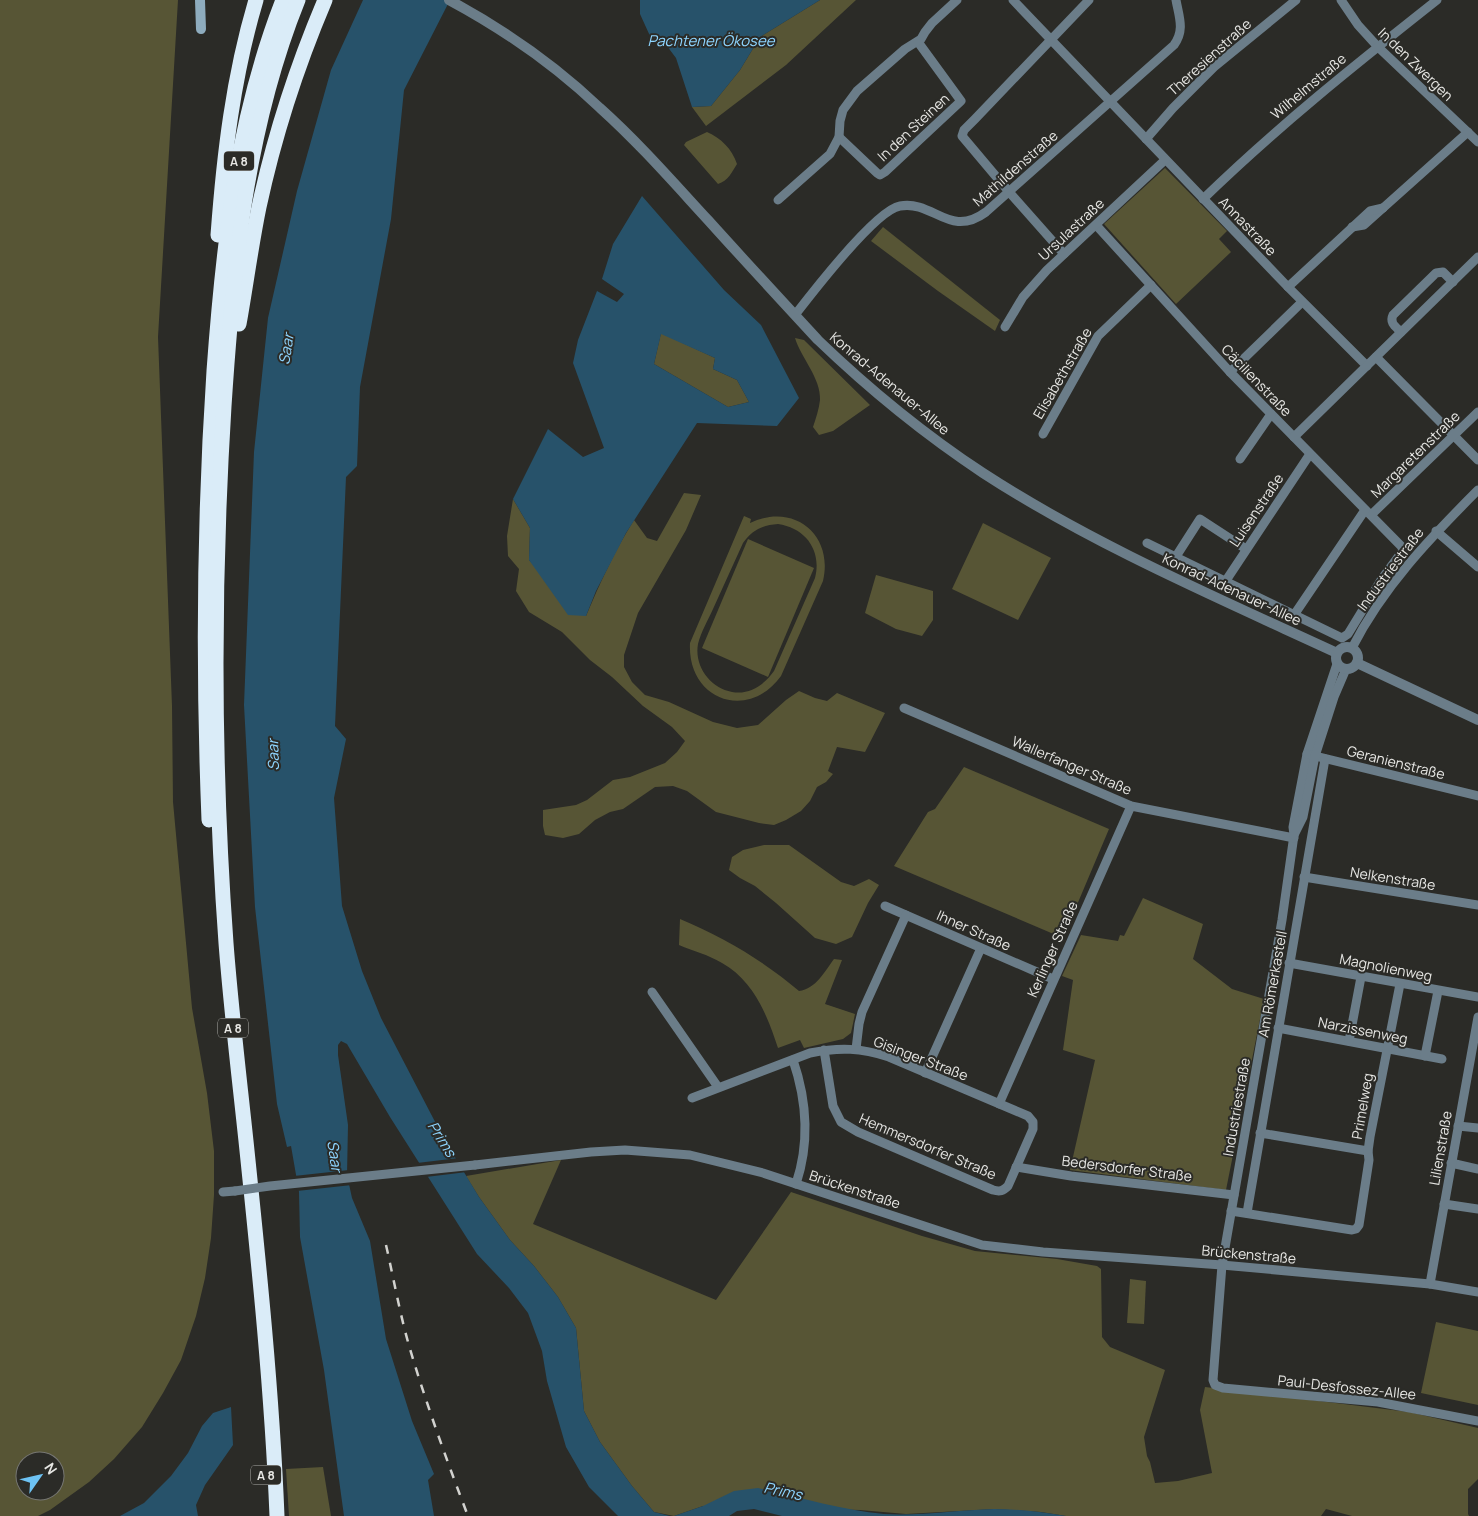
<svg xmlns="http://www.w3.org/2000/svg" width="1478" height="1516" font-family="Manrope,sans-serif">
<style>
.green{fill:#575535;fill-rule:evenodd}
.water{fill:#27526a;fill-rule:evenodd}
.pier{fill:#2b2b27}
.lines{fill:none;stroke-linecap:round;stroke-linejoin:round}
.minor{stroke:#6b7d89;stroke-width:9}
.tertiary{stroke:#6b7d89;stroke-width:10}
.secondary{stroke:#8eacbe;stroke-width:10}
.motorway{stroke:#daecf8;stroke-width:15}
.rail{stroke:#d2d2cf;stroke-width:2.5;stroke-dasharray:9 9;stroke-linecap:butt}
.minor-bridge{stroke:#6b7d89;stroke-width:9}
.labels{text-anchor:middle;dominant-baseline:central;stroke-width:4;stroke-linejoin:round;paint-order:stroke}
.shield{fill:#2b2b27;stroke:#afafab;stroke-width:1}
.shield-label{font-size:12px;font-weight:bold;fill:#e7e7e4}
.street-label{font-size:14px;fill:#e7e7e4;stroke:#2b2b27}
.water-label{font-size:15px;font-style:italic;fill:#8ed5ff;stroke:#2b2b27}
</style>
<rect width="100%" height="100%" fill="#2b2b27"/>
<g class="green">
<path d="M0,0H178L158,337L172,706L173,802L192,1008L207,1093L214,1151V1195L211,1238L205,1278L196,1316L181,1360L163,1393L142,1427L114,1459L89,1482L50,1510L38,1516H0ZM25,1461H55V1491H25Z"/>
<path d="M820,0H856L786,65L706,126L692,107L711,106L740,70L760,37Z"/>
<path d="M707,132C721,138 732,149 737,164C732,172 728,181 718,184L684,145L686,142Z"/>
<path d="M1165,168L1227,231L1219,239L1231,252L1176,304L1104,224Z"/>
<path d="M883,227L1000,320L995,331L938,291L871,241Z"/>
<path d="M661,333L715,358L713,369L737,380L749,402L728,407L654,364Z"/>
<path d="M795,338L804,340L870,405L833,431L819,435L813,427C816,418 819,409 820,400C821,378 801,358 795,338Z"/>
<path d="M684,493L701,495L686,530L638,613L624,655V667L632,682L645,695L669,702L713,722L737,728L758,725L786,700L799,691L815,698L827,701L837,693L885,713L865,752L837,747L828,771L833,774L826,782L817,787L810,801L801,811L786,820L774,825L759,823L716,812L687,791L673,786L655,787L623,809L610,812L595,820L579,834L563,838L545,835L543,826V810L576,805L587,800L613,780L630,777L665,763L677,752L685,741L672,727L643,706L612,677L590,660L562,632L529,612L516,591L519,569L508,556L507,536L513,499L530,528L529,560L586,616C600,583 615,550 634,520L647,538L657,541Z"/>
<path d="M744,516L751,519L750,523C793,502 834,534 823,581L781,676C748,722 687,700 690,643ZM778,524C806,528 822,551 815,578L774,671C764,685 750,695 732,692C710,688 694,666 698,644C701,632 708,620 713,609C723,587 733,565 743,543C752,530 763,525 778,524Z"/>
<path d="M983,523L1051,558L1018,620L952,589Z"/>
<path d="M748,539L814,568L768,677L702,648Z"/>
<path d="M876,575L933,591V620L922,636L896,629L865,613Z"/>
<path d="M964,767L1109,829L1063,938L894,866L928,812L935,809Z"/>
<path d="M764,845H789L841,882L854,886L869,879L879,885L868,903L852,937L836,944L815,938L776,903L755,886L740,878L729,870L732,857L743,850Z"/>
<path d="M1143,898L1203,924L1193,959L1232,989L1264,999L1226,1190L1070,1170L1095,1060L1063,1050L1073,980L1062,976L1081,935L1118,941L1120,935L1124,936Z"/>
<path d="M680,919C723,937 764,961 799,991C816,989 825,971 834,959L842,960L825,1004L855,1014L851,1033L843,1039L804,1048L800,1040L778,1048C767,1015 754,981 722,963C709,955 693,951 679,945Z"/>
<path d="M561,1160L533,1224L716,1300L791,1192L922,1236L975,1251L1057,1259L1097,1266L1101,1269L1102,1337L1110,1347L1165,1370L1144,1437L1147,1456L1150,1462L1155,1483L1178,1481L1212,1473L1200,1410L1205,1387L1409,1412L1478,1428V1479L1468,1489V1514L1469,1516H1352L1326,1509L1321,1516H1066L1041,1512L995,1509L906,1514L860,1510L703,1506L674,1516L654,1512L632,1486L600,1442L584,1411L576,1328L558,1297L534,1266L510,1240L479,1197L466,1176Z"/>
<path d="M1130,1279L1146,1281L1144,1324L1127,1323Z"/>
<path d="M1436,1322L1478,1331V1405L1421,1393Z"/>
<path d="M323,1467L331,1516H289L286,1469Z"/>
</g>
<g class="water">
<path d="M363,0H450L404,90L391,219L360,387L357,466L346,477L335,726L346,739L334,798L342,906L362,971L381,1018L444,1139L479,1197L510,1240L534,1266L558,1297L576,1328L584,1411L600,1442L632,1486L654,1512L670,1516H618L589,1487L566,1447L547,1381L542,1351L528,1313L509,1288L477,1254L390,1117L347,1044L341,1041L338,1045V1055L348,1125L347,1175L352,1198L370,1241L386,1339L412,1421L434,1474L428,1480L434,1516H344L324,1370L300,1237L299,1192L291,1146L287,1147L277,1104L255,907L244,705L254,452L268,318L297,191L331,70Z"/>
<path d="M640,0H820L760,37L740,70L711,106L692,107L676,58L667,46L650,36L640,14Z"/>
<path d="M642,196L724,290L761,325L799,398L777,426L697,423L626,533L596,591L586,616L568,615L529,560L530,528L513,499L548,429L583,457L604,448L573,363L578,340L597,291L617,302L624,294L602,279L613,244ZM661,334L715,358L713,369L737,380L749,402L728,407L654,364Z"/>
<path d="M231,1407L233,1445L205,1485L196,1505L198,1516H120L144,1503L171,1476L188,1453L202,1426L213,1413Z"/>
<path d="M758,1488C799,1497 842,1510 884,1514C921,1516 958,1510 994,1509C1018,1509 1043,1512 1066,1516H782L754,1509L737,1511L729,1516H674L703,1506L734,1491Z"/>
</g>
<g class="pier">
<path d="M459,1158L467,1172L426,1177L417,1163Z"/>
<path d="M349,1170L352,1185L297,1191L294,1176Z"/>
</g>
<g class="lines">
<g class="minor">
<path d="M1013,0L1288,287L1367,366"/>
<path d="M1341,0L1358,25L1378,47L1478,142"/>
<path d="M839,137L877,173L880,175L885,172L961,101L918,42"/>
<path d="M1146,139L1173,108L1214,67L1296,0"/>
<path d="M1203,199C1277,127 1356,64 1437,0"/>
<path d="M778,200L830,154L839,137L840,121L843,110L857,91L905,49L921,39L925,32L932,23L957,0"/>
<path d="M1096,225L1230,372L1404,549L1381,580L1348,634L1342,638L1147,543"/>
<path d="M1352,227L1364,225L1468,132"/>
<path d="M1064,254L1010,193L962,136L964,130L975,119L1089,0"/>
<path d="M1288,287L1370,211L1383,208"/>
<path d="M795,315C812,293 876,210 900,206C934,200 949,239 986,212L1174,45C1185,30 1179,17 1176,0"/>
<path d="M1005,327L1023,297L1047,270L1165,160"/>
<path d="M1401,332C1396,327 1389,323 1393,315L1436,273L1443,272L1453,282"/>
<path d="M1376,357L1478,460"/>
<path d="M1230,372L1302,302"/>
<path d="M1043,434L1098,336L1151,285"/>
<path d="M1294,437L1478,257"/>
<path d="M1240,459L1271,414"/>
<path d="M1371,515L1478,412"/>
<path d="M1436,531L1478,567"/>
<path d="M1175,558L1200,519L1246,549"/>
<path d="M1225,582L1310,454"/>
<path d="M1294,615L1365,510"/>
<path d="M1352,648C1383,587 1430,538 1478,490"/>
<path d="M1337,664L1307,754L1293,827L1294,835L1282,920L1222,1265L1213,1380L1215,1385L1223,1388L1378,1402L1478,1421"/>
<path d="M904,708L1131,806L1294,838"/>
<path d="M1307,754L1478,796"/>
<path d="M1294,835L1303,817L1315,756L1334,697L1346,669"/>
<path d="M1304,877L1478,905"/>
<path d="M885,906L1053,979"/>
<path d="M1289,963L1478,997"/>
<path d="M652,992L718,1087"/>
<path d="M1278,1028L1442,1059"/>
<path d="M1349,1041L1361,977"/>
<path d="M856,1049L859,1024L862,1012L906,915"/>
<path d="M1425,1056L1438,991"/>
<path d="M793,1060C807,1101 810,1142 796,1184"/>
<path d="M925,1073L981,948"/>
<path d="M692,1098L810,1053C840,1047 861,1048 889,1057L1028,1116L1033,1122V1129L1008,1186C1003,1191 1000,1192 993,1190L858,1132L841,1122L833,1106L824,1050"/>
<path d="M999,1104L1131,806"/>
<path d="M1458,1126L1478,1128"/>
<path d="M1260,1133L1368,1151"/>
<path d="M1451,1163L1478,1169"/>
<path d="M475,1165L591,1152L625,1150L690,1155L763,1173L982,1245L1043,1252L1222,1265L1430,1284L1478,1292"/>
<path d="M1016,1167L1071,1176L1234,1195"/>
<path d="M223,1192L235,1191"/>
<path d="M1444,1204L1478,1209"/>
<path d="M1231,1211L1352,1230L1356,1229L1359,1225L1369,1160L1368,1151L1370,1137L1400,984"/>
<path d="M1247,1213L1325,759"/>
<path d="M1430,1284L1478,1017"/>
</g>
<g class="tertiary">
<path d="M449,0C503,29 556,66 600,108C639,143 673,182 708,220C744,260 781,300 818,340C869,389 924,434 983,473C1092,544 1218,598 1337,653"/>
<circle cx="1347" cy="658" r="11"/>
<path d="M1357,663L1478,720"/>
</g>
<path class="secondary" d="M200,0L201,29"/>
<g class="motorway">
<path d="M218,235C224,155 233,77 256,0"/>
<path d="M239,324C246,285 251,246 259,207C274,137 297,66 325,0"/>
<path d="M209,820C203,670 204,520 214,371C223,246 237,117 283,0"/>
<path d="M277,1516C272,1391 259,1266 246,1141C239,1075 231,1009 226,943C213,764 213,585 224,406C233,268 246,129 298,0"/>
</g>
<path class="rail" d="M386,1245C394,1280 400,1315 410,1349C427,1406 447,1461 468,1516"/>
<path class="minor-bridge" d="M235,1191L270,1186L475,1165"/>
</g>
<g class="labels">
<g class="shield">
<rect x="224" y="151.5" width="30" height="19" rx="4"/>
<rect x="218" y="1018.5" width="30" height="19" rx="4"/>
<rect x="251" y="1465.5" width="30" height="19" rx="4"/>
</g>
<g class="shield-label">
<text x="239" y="161">A 8</text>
<text x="233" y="1028">A 8</text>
<text x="266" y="1475">A 8</text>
</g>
<g class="street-label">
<text transform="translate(1209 57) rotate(-42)">Theresienstraße</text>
<text transform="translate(1416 64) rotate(44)">In den Zwergen</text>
<text transform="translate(1308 86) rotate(-40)">Wilhelmstraße</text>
<text transform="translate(913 127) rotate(-43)">In den Steinen</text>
<text transform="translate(1015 168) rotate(-41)">Mathildenstraße</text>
<text transform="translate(1248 226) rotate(46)">Annastraße</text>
<text transform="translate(1071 229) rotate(-43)">Ursulastraße</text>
<text transform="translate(1062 373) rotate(-60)">Elisabethstraße</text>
<text transform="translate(1257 380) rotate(46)">Cäcilienstraße</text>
<text transform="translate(890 383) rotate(40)">Konrad-Adenauer-Allee</text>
<text transform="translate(1415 454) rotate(-44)">Margaretenstraße</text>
<text transform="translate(1256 510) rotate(-56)">Luisenstraße</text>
<text transform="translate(1390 569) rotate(-53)">Industriestraße</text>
<text transform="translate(1232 589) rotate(25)">Konrad-Adenauer-Allee</text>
<text transform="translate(1396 762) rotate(14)">Geranienstraße</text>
<text transform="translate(1072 765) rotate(23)">Wallerfanger Straße</text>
<text transform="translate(1393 878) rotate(9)">Nelkenstraße</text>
<text transform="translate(974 930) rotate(24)">Ihner Straße</text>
<text transform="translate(1052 949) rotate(-66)">Kerlinger Straße</text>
<text transform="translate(1386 967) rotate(11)">Magnolienweg</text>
<text transform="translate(1272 984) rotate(-80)">Am Römerkastell</text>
<text transform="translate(1363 1030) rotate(11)">Narzissenweg</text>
<text transform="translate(921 1058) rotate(21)">Gisinger Straße</text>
<text transform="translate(1362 1106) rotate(-80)">Primelweg</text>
<text transform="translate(1236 1107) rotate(-80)">Industriestraße</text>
<text transform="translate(928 1146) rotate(23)">Hemmersdorfer Straße</text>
<text transform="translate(1440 1148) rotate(-80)">Lilienstraße</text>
<text transform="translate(1127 1168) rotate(7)">Bedersdorfer Straße</text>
<text transform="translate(855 1189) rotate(18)">Brückenstraße</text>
<text transform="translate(1249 1254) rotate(5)">Brückenstraße</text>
<text transform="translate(1347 1387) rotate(6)">Paul-Desfossez-Allee</text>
</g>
<g class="water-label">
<text x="711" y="40">Pachtener Ökosee</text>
<text transform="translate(286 349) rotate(-81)">Saar</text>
<text transform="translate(273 755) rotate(-92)">Saar</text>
<text transform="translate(442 1139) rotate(58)">Prims</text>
<text transform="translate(335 1156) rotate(82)">Saar</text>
<text transform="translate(783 1491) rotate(12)">Prims</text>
</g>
</g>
<g transform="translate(40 1476) rotate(56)"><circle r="24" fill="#2b2b27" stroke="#767673"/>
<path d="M0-4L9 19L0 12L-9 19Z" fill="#6dc2f3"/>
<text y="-8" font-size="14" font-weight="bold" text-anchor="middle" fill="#e7e7e4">N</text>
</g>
</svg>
